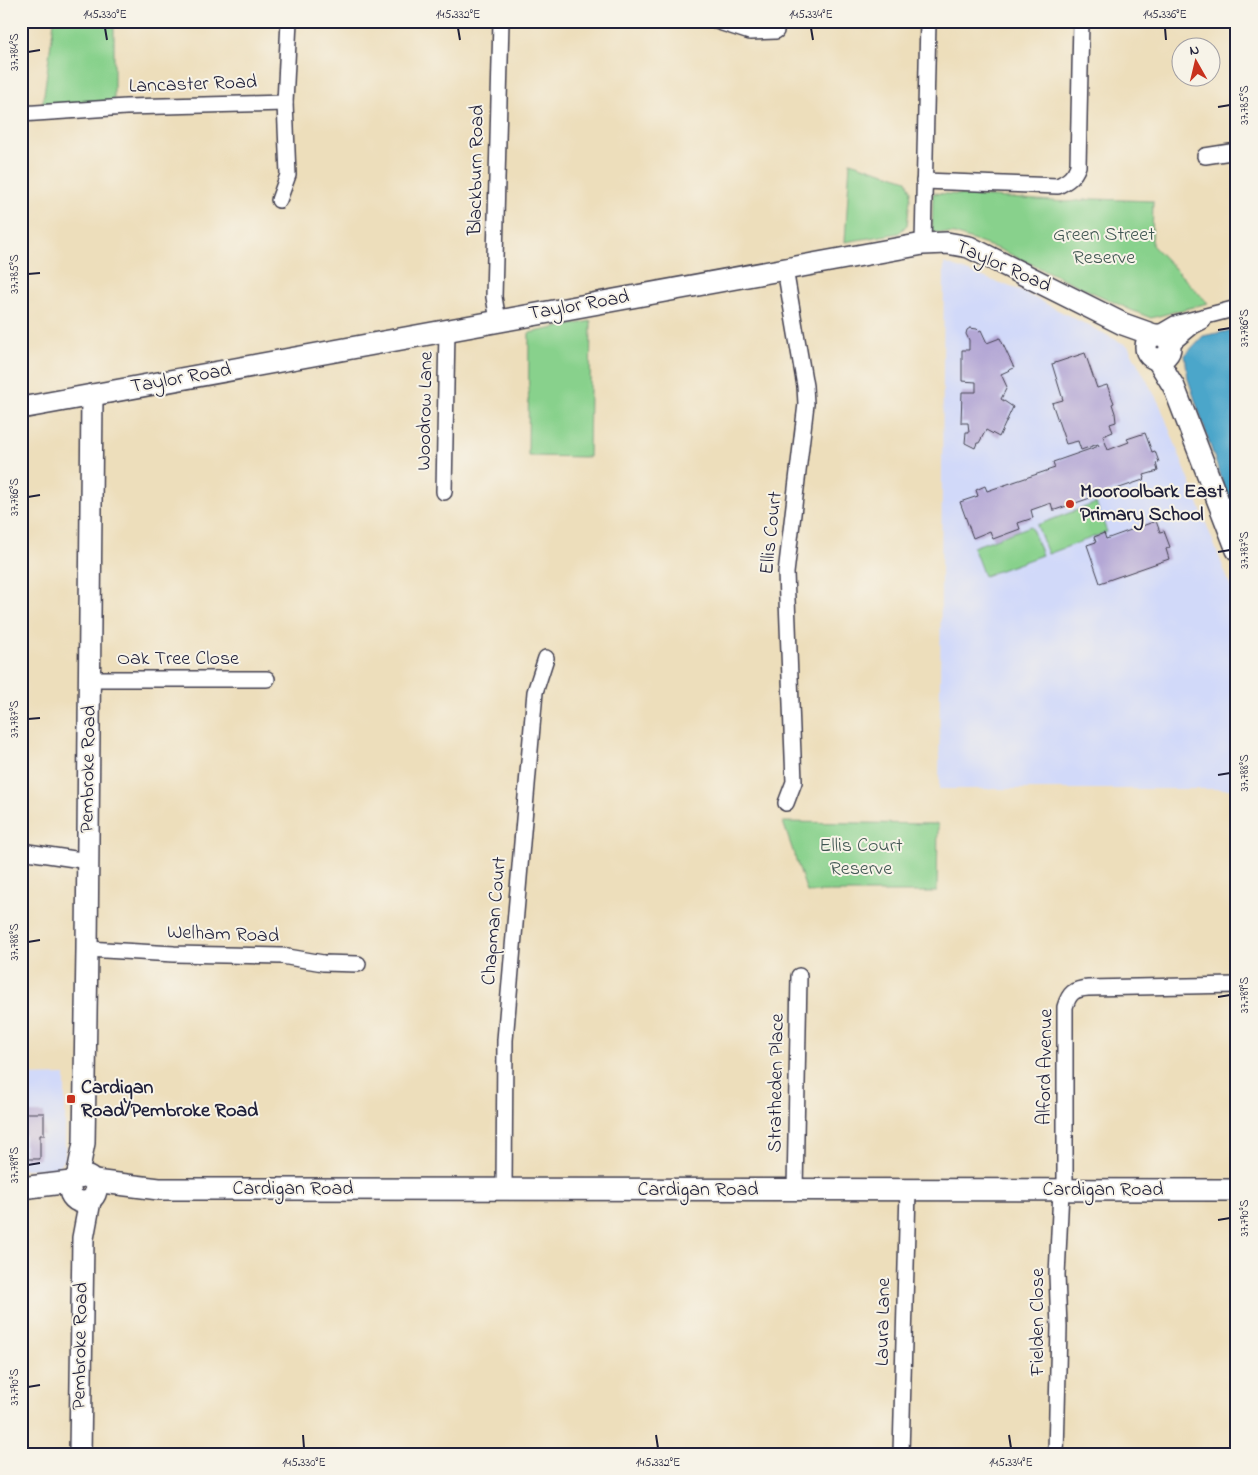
<svg xmlns="http://www.w3.org/2000/svg" width="1258" height="1475" font-family="'Indie Flower',sans-serif">
<style>
.built{fill:#d1d9f9}
.green{fill:#88d18c;stroke:#557a64}
.water{fill:#4ca6ca;stroke:#376482}
.building{fill:#b4a7d5}
.lines{fill:none;stroke-linecap:round;stroke-linejoin:round}
.street-casing{stroke:#403e4e;stroke-width:18}
.secondary-casing{stroke:#403e4e;stroke-width:24}
.street{stroke:#fff;stroke-width:15}
.secondary{stroke:#fff;stroke-width:21}
.ticks{fill:none;stroke:#22223b;stroke-width:2}
.poi-dot{fill:#c8321e;stroke:#f7f3e8;stroke-width:2}
.labels{text-anchor:middle;dominant-baseline:central;stroke-width:4;stroke-linejoin:round;paint-order:stroke}
.street-label{font-size:20px;fill:#22223b;stroke:#f7f3e8}
.park-label{font-size:20px;fill:#415753;stroke:#f7f3e8}
.poi-label{font-size:20px;font-weight:bold;fill:#22223b;stroke:#f7f3e8;text-anchor:start}
.neatline{fill:none;stroke:#22223b;stroke-width:2}
.ticks-label{font-size:12px;text-anchor:middle;fill:#22223b}
</style>
<rect width="100%" height="100%" fill="#f7f3e8"/>
<filter id="ink" filterUnits="userSpaceOnUse"><feTurbulence type="fractalNoise" baseFrequency=".02" numOctaves="2"/><feDisplacementMap in="SourceGraphic" scale="10" xChannelSelector="R" yChannelSelector="G"/><feConvolveMatrix kernelMatrix="1 2 1 2 8 2 1 2 1" color-interpolation-filters="sRGB"/></filter>
<filter id="wash" filterUnits="userSpaceOnUse"><feTurbulence type="fractalNoise" baseFrequency=".0096" numOctaves="4" result="noise"/><feDisplacementMap in="SourceGraphic" scale="20" xChannelSelector="R" yChannelSelector="G"/><feGaussianBlur stdDeviation="1.12" result="paint"/><feColorMatrix in="noise" values="0 0 0 0 0 0 0 0 0 0 0 0 0 0 0 0 0 1.4 0 .05"/><feComposite in="paint" operator="in"/></filter>
<g filter="url(#wash)">
<rect width="100%" height="100%" fill="#eddebb"/>
<g class="built">
<path d="M944,263L1019,290L1128,346L1160,405L1237,603V789H939Z"/>
<path d="M65,1075V1159L55,1169H21V1076Z"/>
</g>
<g class="green">
<path d="M54,21H114V105L42,109Z"/>
<path d="M850,162L907,180L911,191L907,225L899,233L845,242Z"/>
<path d="M933,193L1067,202L1094,199L1153,201L1152,245L1208,303L1151,318L1131,310L1001,250L955,234L932,232Z"/>
<path d="M591,321L589,457L528,456L529,333Z"/>
<path d="M1096,503L1107,532L1048,554L1037,525Z"/>
<path d="M1031,526L1042,555L984,576L973,547Z"/>
<path d="M783,822L938,824L937,892H807Z"/>
</g>
<path class="water" d="M1237,329V526L1188,379L1185,355L1203,336Z"/>
<g id="blocks">
<g class="building">
<path d="M970,328L977,329L979,331L981,330L987,343L1000,338L1014,368L1001,374L1007,387L1001,399L1013,407L999,437L986,430L979,443H977L975,448L965,443L966,432H969L968,423H961L962,392H976V382L962,381V350H969V340L966,334L967,330Z"/>
<path d="M1085,353L1097,388L1107,385L1114,403L1112,404L1115,413L1116,422L1110,424L1113,432L1103,436L1108,450L1129,442L1127,439L1145,433L1152,452L1155,451L1159,462L1156,463L1158,471L1144,475L1145,478L1143,480L1055,510H1053L1051,503L1031,510L1033,518L1018,523L1020,529L993,539L990,531L973,538L960,502L978,496L976,490L985,486L987,491L1055,468L1053,462L1099,446L1098,444L1081,450L1078,441L1066,444L1052,403L1063,400L1052,364Z"/>
<path d="M1156,521L1160,532L1164,531L1170,547L1166,549L1169,559L1100,583L1087,545L1096,542L1094,537L1104,533L1106,539Z"/>
<path d="M21,1113H44V1135H40V1159H25V1135H21Z"/>
</g>
</g>
</g>
<g filter="url(#ink)">
<use href="#blocks" fill-opacity="0" stroke="#403e4e" stroke-width="1"/>
<g class="lines">
<g class="street-casing">
<g id="street">
<path d="M716,21L750,32L776,31"/>
<path d="M21,114L126,107L285,103L289,21"/>
<path d="M1205,156L1237,151"/>
<path d="M924,181L1058,186C1068,181 1074,177 1078,166L1081,21"/>
<path d="M279,200L288,175L285,103"/>
<path d="M923,244L928,21"/>
<path d="M785,269L805,386L806,404L786,573L794,782L786,803"/>
<path d="M498,320L494,297L501,21"/>
<path d="M1158,334L1175,324L1237,308"/>
<path d="M1170,345L1193,326L1203,321"/>
<path d="M444,492L447,330"/>
<path d="M90,679H267"/>
<path d="M21,851L88,861"/>
<path d="M87,949L174,954L282,956L323,963L358,964"/>
<path d="M504,1189L505,1040L535,692L546,658"/>
<path d="M795,1190L799,976"/>
<path d="M1065,1190V1007C1069,993 1074,989 1088,988L1237,985"/>
<path d="M901,1454L908,1190"/>
<path d="M1056,1454L1059,1327L1057,1275L1061,1191"/>
</g>
</g>
<g class="secondary-casing">
<g id="secondary">
<circle cx="1158" cy="347" r="12"/>
<path d="M1157,359L1174,387L1237,550"/>
<path d="M21,408L923,244L947,243L969,247L1123,324L1154,335"/>
<circle cx="83" cy="1189" r="13"/>
<path d="M77,1178L84,1143L87,949L92,395"/>
<path d="M94,1181L159,1189L1237,1190"/>
<path d="M21,1188L71,1182"/>
<path d="M80,1454L83,1238L90,1201"/>
</g>
</g>
<use href="#street" class="street"/>
<use href="#secondary" class="secondary"/>
</g>
</g>
<path class="ticks" d="M105,28L107,40M458,28L460,40M811,28L813,40M1165,28L1166,40M28,52L40,50M1218,107L1230,105M28,274L40,273M1218,330L1230,328M28,497L40,495M1218,552L1230,550M28,719L40,718M1218,775L1230,773M28,942L40,940M1218,997L1230,995M28,1165L40,1163M1218,1220L1230,1218M28,1387L40,1385M303,1435L304,1448M656,1435L658,1448M1009,1435L1011,1448"/>
<g class="poi-dot">
<circle cx="1070" cy="504" r="5"/>
<rect x="66" y="1094" width="10" height="10" rx="2.5"/>
</g>
<g class="labels">
<g class="street-label">
<text transform="translate(193 85) rotate(-2)">Lancaster Road</text>
<text transform="translate(477 170) rotate(-89)">Blackburn Road</text>
<text transform="translate(1003 267) rotate(24)">Taylor Road</text>
<text transform="translate(579 306) rotate(-10)">Taylor Road</text>
<text transform="translate(181 379) rotate(-10)">Taylor Road</text>
<text transform="translate(426 411) rotate(-89)">Woodrow Lane</text>
<text transform="translate(772 533) rotate(-84)">Ellis Court</text>
<text x="178" y="659">Oak Tree Close</text>
<text transform="translate(89 769) rotate(-89)">Pembroke Road</text>
<text transform="translate(495 921) rotate(-85)">Chapman Court</text>
<text transform="translate(223 935) rotate(2)">Welham Road</text>
<text transform="translate(1046 1067) rotate(-89)">Alford Avenue</text>
<text transform="translate(777 1083) rotate(-89)">Stratheden Place</text>
<text x="293" y="1189">Cardigan Road</text>
<text x="698" y="1190">Cardigan Road</text>
<text x="1103" y="1190">Cardigan Road</text>
<text transform="translate(884 1322) rotate(-89)">Laura Lane</text>
<text transform="translate(1038 1322) rotate(-90)">Fielden Close</text>
<text transform="translate(81 1346) rotate(-89)">Pembroke Road</text>
</g>
<g class="park-label">
<text x="1104" y="235">Green Street<tspan x="1104" dy="23">Reserve</tspan></text>
<text x="861" y="846">Ellis Court<tspan x="861" dy="23">Reserve</tspan></text>
</g>
<g class="poi-label">
<text x="1080" y="492">Mooroolbark East<tspan x="1080" dy="23">Primary School</tspan></text>
<text x="81" y="1088">Cardigan<tspan x="81" dy="23">Road/Pembroke Road</tspan></text>
</g>
</g>
<rect width="1258" height="1475" fill="none" stroke="#f7f3e8" stroke-width="55"/>
<g transform="translate(1196 62) rotate(352)"><circle r="24" fill="#f7f3e8" stroke="#a29fa3"/>
<path d="M0-4L9 19L0 12L-9 19Z" fill="#c8321e"/>
<text y="-8" font-size="14" font-weight="bold" text-anchor="middle" fill="#22223b">N</text>
</g>
<rect x="28" y="28" width="1202" height="1420" class="neatline"/>
<g class="ticks-label">
<text x="105" y="18">145.330°E</text>
<text x="458" y="18">145.332°E</text>
<text x="811" y="18">145.334°E</text>
<text x="1165" y="18">145.336°E</text>
<text transform="translate(14 52) rotate(-90)" y="4">37.784°S</text>
<text transform="translate(1244 105) rotate(-90)" y="4">37.785°S</text>
<text transform="translate(14 274) rotate(-90)" y="4">37.785°S</text>
<text transform="translate(1244 328) rotate(-90)" y="4">37.786°S</text>
<text transform="translate(14 497) rotate(-90)" y="4">37.786°S</text>
<text transform="translate(1244 550) rotate(-90)" y="4">37.787°S</text>
<text transform="translate(14 719) rotate(-90)" y="4">37.787°S</text>
<text transform="translate(1244 773) rotate(-90)" y="4">37.788°S</text>
<text transform="translate(14 942) rotate(-90)" y="4">37.788°S</text>
<text transform="translate(1244 995) rotate(-90)" y="4">37.789°S</text>
<text transform="translate(14 1165) rotate(-90)" y="4">37.789°S</text>
<text transform="translate(1244 1218) rotate(-90)" y="4">37.790°S</text>
<text transform="translate(14 1387) rotate(-90)" y="4">37.790°S</text>
<text x="304" y="1466">145.330°E</text>
<text x="658" y="1466">145.332°E</text>
<text x="1011" y="1466">145.334°E</text>
</g>
</svg>
